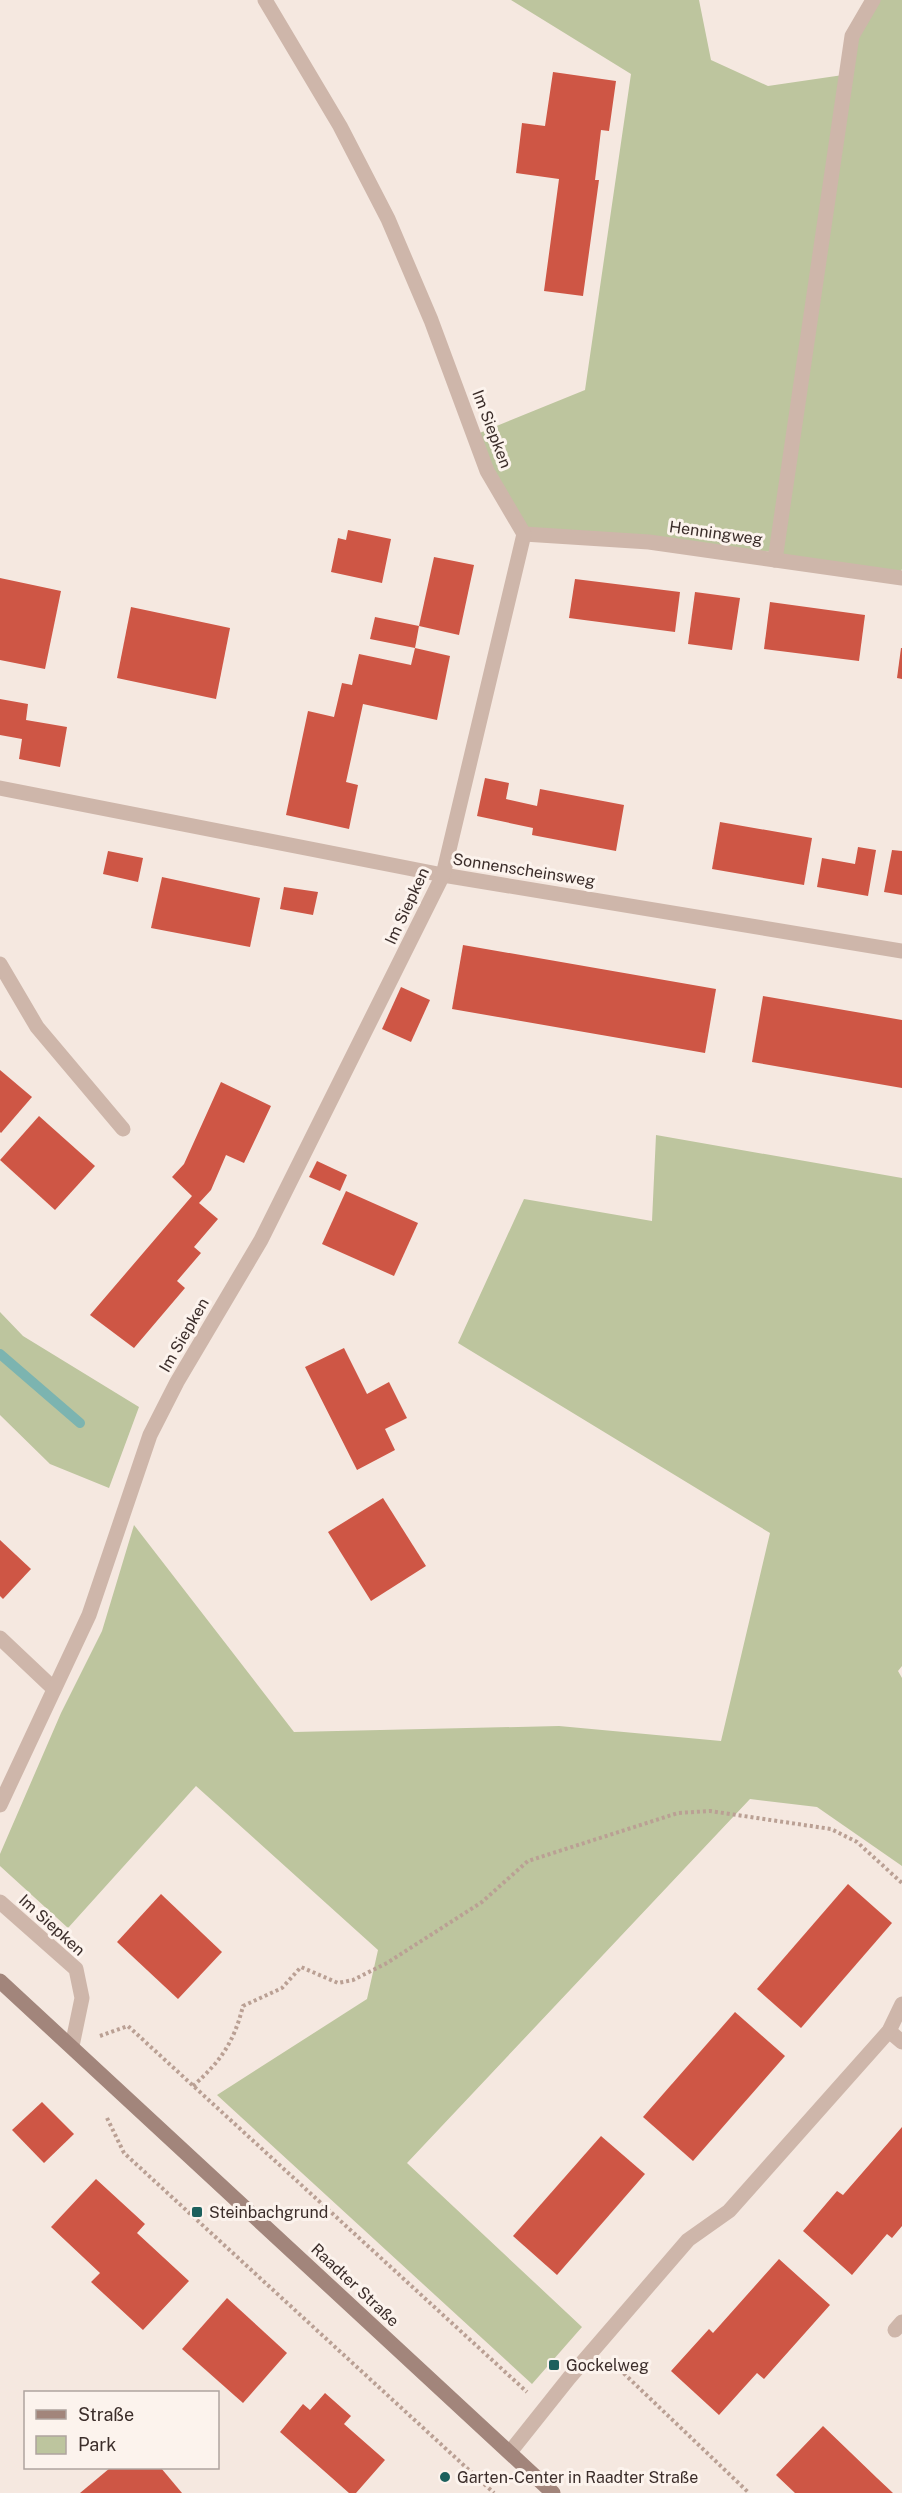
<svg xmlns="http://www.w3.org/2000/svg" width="902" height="2493" font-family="'Public Sans',sans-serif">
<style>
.green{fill:#bdc59e}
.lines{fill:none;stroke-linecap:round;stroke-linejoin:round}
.stream{stroke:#7cb4b0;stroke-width:10}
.building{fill:#ce5645}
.path{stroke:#baa094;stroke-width:4;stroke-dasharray:3 3;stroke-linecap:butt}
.lane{stroke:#ceb6aa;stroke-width:15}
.street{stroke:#ceb6aa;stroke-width:15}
.secondary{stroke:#a2857b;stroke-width:15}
.poi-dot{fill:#1c605d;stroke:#fcf3ed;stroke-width:2}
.labels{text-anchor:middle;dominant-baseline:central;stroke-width:6;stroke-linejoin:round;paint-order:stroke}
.street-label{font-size:16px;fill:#3b2d2a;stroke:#fcf3ed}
.poi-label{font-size:16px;fill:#3b2d2a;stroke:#fcf3ed;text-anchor:start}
</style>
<rect width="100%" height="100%" fill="#f5e8e0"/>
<g class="green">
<path d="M511,0H699L711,60L768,86L843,75L772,552L526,529L490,471L477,434L585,390L631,74Z"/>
<path d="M875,0H902V569L898,578L775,560L854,36Z"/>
<path d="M656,1135L902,1178V1666L898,1671L902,1678V1866L817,1807L750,1799L407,2163L582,2327L532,2384L217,2095L367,1999L378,1950L196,1786L68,1928L0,1866V1854L61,1713L102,1631L134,1525L294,1732L559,1726L721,1741L770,1533L458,1343L524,1199L652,1221Z"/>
<path d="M0,1312L23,1336L139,1407L109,1488L50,1464L0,1415Z"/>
</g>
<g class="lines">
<path class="stream" d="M0,1354L80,1423"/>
</g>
<g class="building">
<path d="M553,72L616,81L609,131L601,130L595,180H599L583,296L544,291L559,179L516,173L522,123L545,126Z"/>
<path d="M348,530L391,539L382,583L331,572L338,538L346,540Z"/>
<path d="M434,557L474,565L459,635L419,626Z"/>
<path d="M0,578L61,591L45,669L0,660Z"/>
<path d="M575,579L680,592L675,632L569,618Z"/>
<path d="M695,592L740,598L732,650L688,644Z"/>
<path d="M770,602L865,615L859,661L764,649Z"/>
<path d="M131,607L230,628L216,699L117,678Z"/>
<path d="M375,617L419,626L415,648L450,656L437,720L363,704L346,782L358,785L349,829L286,815L308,711L334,717L342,683L352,685L359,654L411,665L415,648L370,639Z"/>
<path d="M901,648H902V679L897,678Z"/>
<path d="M0,699L28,704L26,720L67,727L60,767L19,759L22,739L0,735Z"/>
<path d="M485,778L509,783L506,799L537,806L540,789L624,805L616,851L532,835L533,828L477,816Z"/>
<path d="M720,822L812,838L804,885L712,869Z"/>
<path d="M858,847L876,850L868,896L817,887L822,858L855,864Z"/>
<path d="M892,850L902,851V895L884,892Z"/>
<path d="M108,851L143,858L138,882L103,874Z"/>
<path d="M162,877L260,898L250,947L151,928Z"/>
<path d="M284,887L318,892L313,915L280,909Z"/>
<path d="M463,945L716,989L705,1053L452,1009Z"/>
<path d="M401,987L430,1000L411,1042L382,1029Z"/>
<path d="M763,996L902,1020V1088L752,1062Z"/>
<path d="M0,1070L32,1097L1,1133L0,1132Z"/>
<path d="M221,1082L271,1106L244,1163L226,1155L211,1190L199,1203L218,1219L194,1247L201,1253L177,1281L185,1288L134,1348L90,1315L192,1196L172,1177L184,1164Z"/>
<path d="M39,1116L95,1166L55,1210L0,1160Z"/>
<path d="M317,1161L347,1175L340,1191L309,1177Z"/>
<path d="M346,1191L418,1223L394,1276L322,1244Z"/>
<path d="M344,1348L367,1394L389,1382L407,1418L385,1429L395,1450L357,1470L305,1367Z"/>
<path d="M383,1498L426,1566L371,1601L328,1532Z"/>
<path d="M0,1540L31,1569L3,1599L0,1596Z"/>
<path d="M848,1884L892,1923L801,2028L757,1989Z"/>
<path d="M161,1894L222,1952L178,1999L117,1942Z"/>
<path d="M735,2012L785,2056L693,2161L643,2117Z"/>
<path d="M42,2102L74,2134L44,2163L12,2130Z"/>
<path d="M902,2127V2226L892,2238L887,2234L852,2275L803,2231L837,2191L843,2195Z"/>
<path d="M601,2136L645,2174L557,2275L513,2236Z"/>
<path d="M96,2179L145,2224L137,2233L189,2281L143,2330L91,2282L100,2273L51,2227Z"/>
<path d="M779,2259L830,2305L764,2379L757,2373L719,2415L671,2371L709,2329L713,2333Z"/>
<path d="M227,2298L287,2353L243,2403L182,2349Z"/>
<path d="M325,2393L351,2416L344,2424L385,2460L356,2493H349L280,2432L303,2404L310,2410Z"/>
<path d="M823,2426L877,2478L893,2493H795L776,2475Z"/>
<path d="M110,2468H161L182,2493H80Z"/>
</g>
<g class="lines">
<g class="path">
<path d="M100,2036L128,2026L527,2392"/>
<path d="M193,2086C221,2061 234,2042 243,2006L282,1988L301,1967L338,1983L353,1980L387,1963L482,1902L528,1861L678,1813L710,1811L831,1829L857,1842L902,1883"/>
<path d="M107,2118L124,2153L494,2493"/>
<path d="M615,2365L749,2493"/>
</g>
<g class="lane">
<path d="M775,560L852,36L873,0"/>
<path d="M895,2330L902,2322"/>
</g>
<g class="street">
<path d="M524,534L649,542L902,578"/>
<path d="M0,788L443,875L902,951"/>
<path d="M0,964L37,1027L123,1129"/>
<path d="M0,1638L54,1689"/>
<path d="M0,1805L89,1615L150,1435L177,1382L261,1240L443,875L524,534L487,471L431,320L388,219L340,126L265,0"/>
<path d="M0,1902L76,1969L82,1998L72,2046"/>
<path d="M889,2031L902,2042"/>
<path d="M510,2452L569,2378L688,2240L729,2211L889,2031L902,2004"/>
</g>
<path class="secondary" d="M0,1981L553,2493"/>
</g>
<g class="poi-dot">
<rect x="191" y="2206" width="12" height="12" rx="3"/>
<rect x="548" y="2359" width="12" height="12" rx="3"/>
<circle cx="445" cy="2477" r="6"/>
</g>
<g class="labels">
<g class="street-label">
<text transform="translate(492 429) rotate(69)">Im Siepken</text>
<text transform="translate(716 533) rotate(8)">Henningweg</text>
<text transform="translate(524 870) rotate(9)">Sonnenscheinsweg</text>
<text transform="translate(407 906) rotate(-65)">Im Siepken</text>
<text transform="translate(184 1335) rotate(-60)">Im Siepken</text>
<text transform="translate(52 1925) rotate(42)">Im Siepken</text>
<text transform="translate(355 2285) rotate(43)">Raadter Straße</text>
</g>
<g class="poi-label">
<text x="209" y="2212">Steinbachgrund</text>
<text x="566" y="2365">Gockelweg</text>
<text x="457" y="2477">Garten-Center in Raadter Straße</text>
</g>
</g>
<rect x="24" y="2391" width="195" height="78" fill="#fcf3ed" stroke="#afa49f" stroke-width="1.5"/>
<rect x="36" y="2410" width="30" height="9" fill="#a2857b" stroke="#afa49f" stroke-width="1.5"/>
<text x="78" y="2421" font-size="18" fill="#3b2d2a">Straße</text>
<rect x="36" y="2436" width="30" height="18" fill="#bdc59e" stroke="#afa49f" stroke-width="1.5"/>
<text x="78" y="2451" font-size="18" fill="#3b2d2a">Park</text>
</svg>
